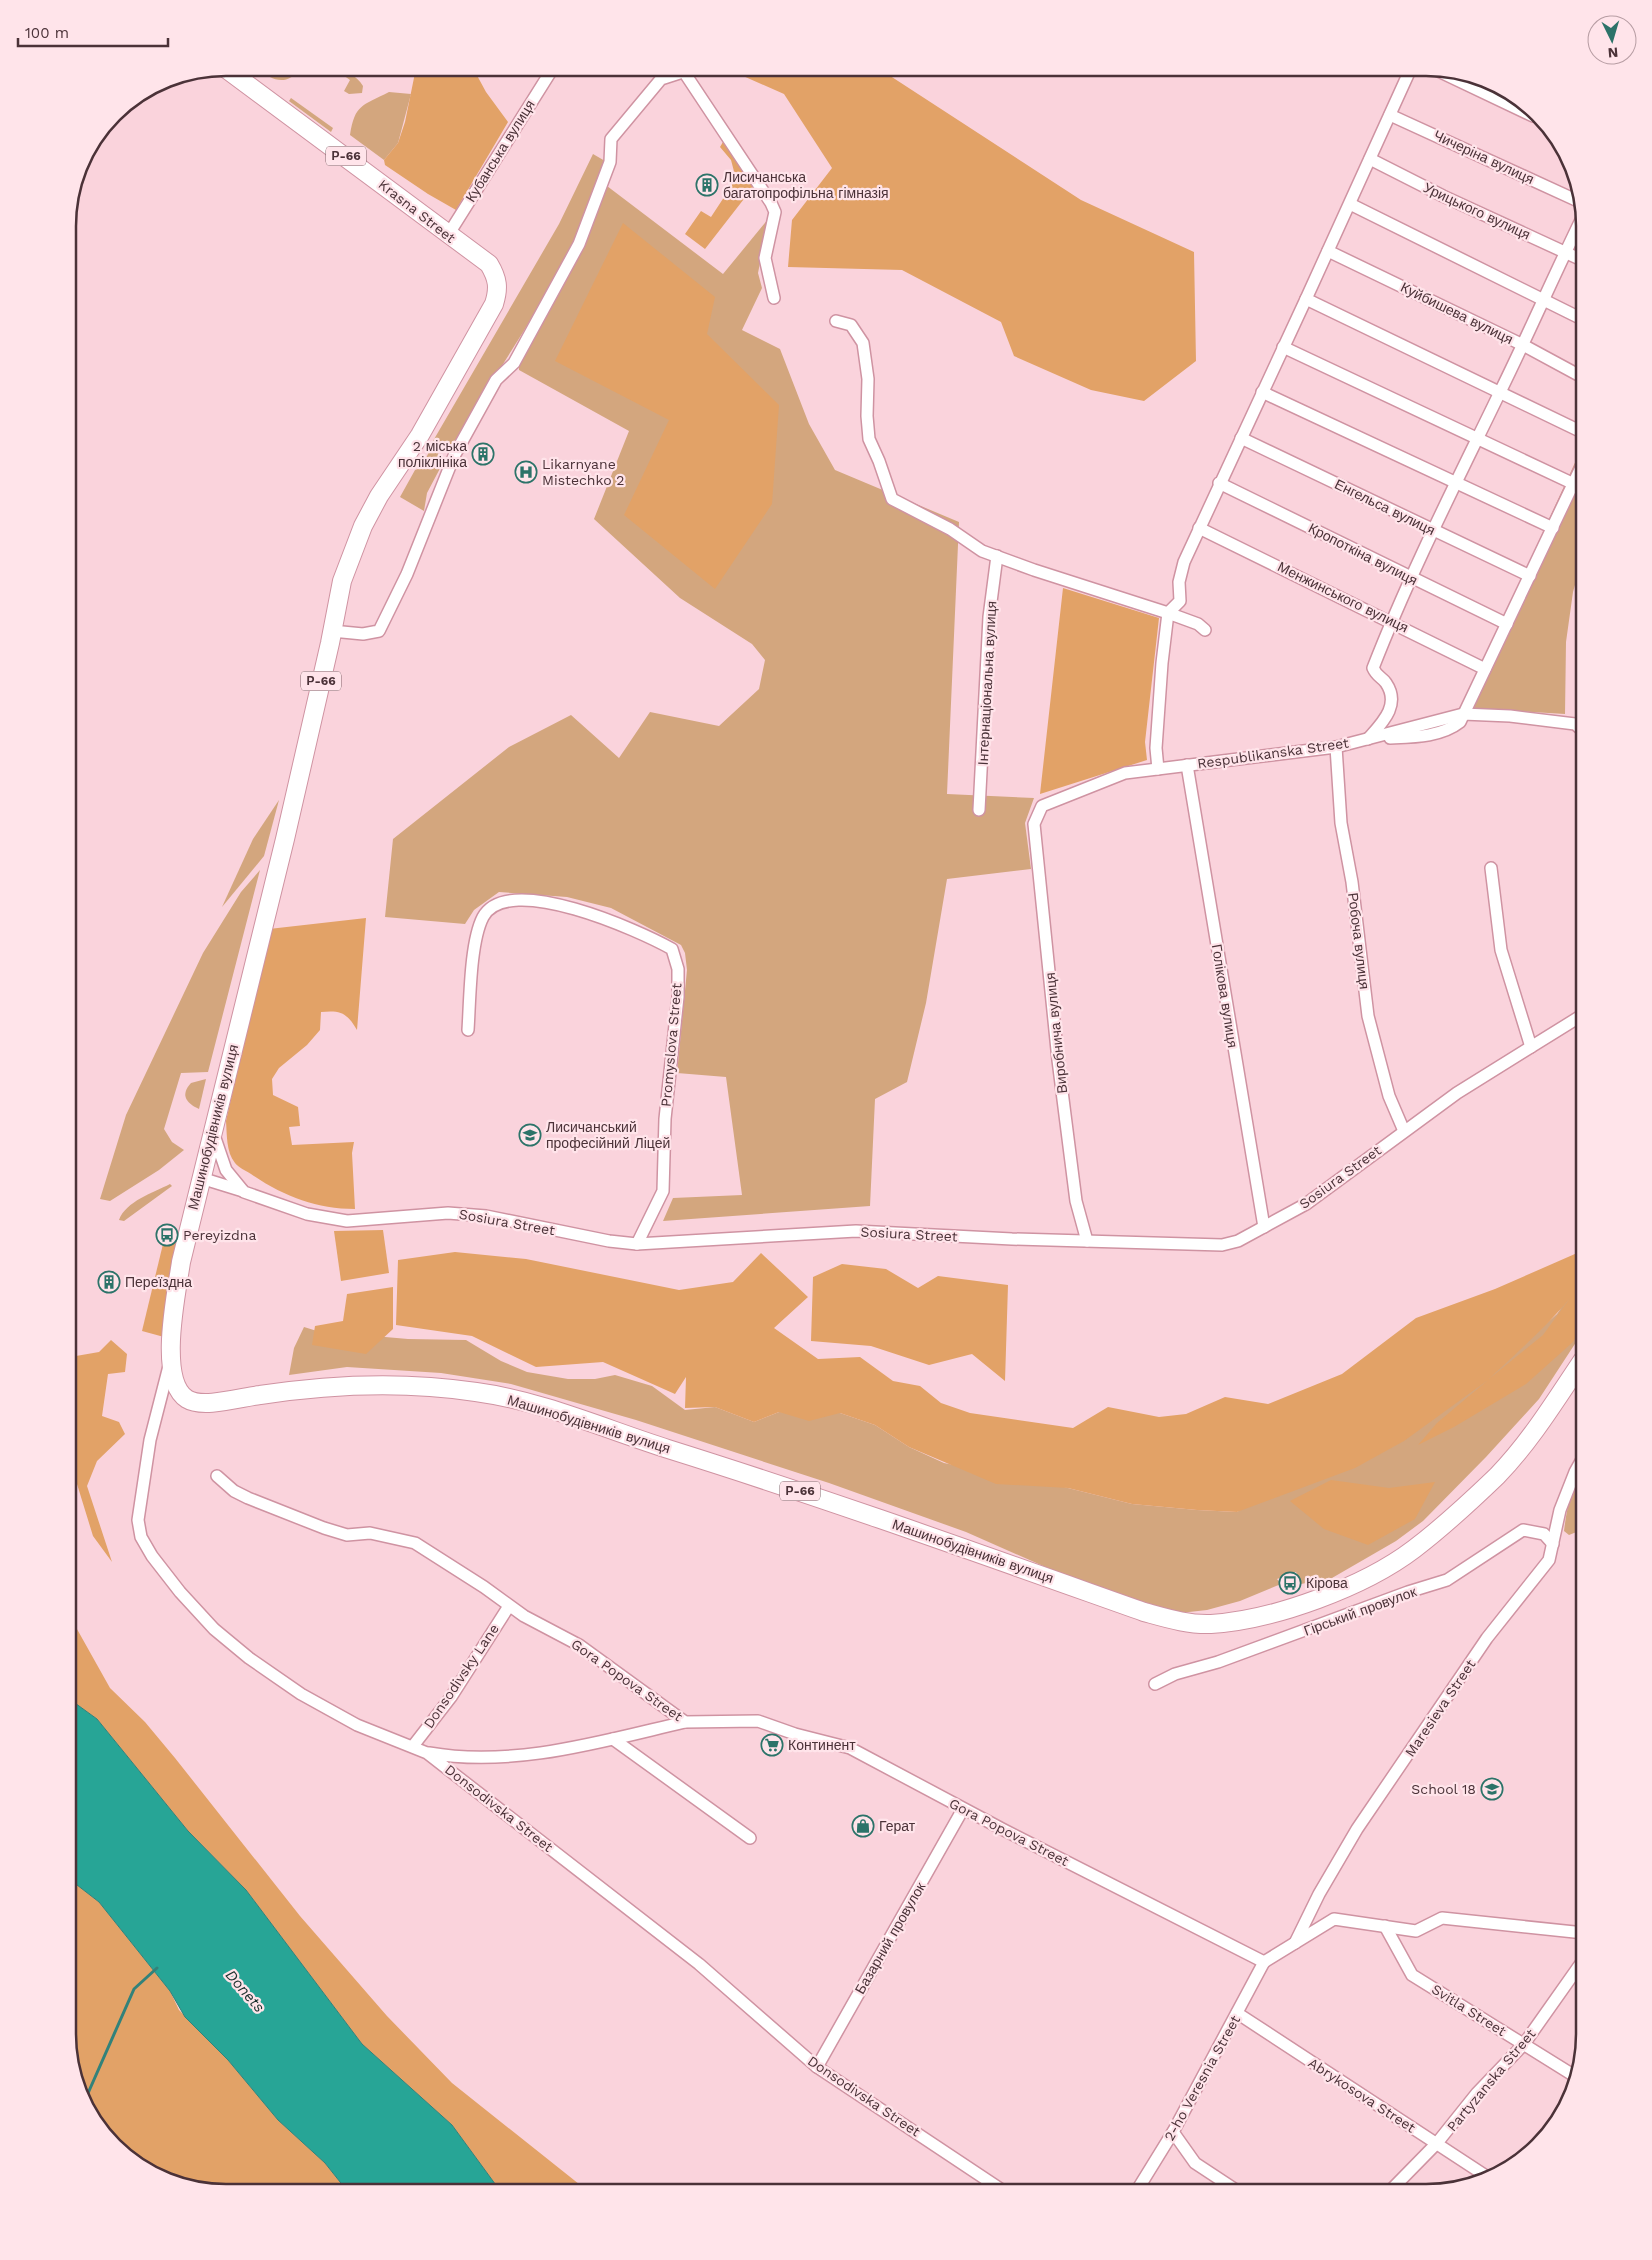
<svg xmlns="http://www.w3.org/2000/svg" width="1652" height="2260" font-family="'Work Sans',sans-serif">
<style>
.green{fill:#d3a67e}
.forest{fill:#e2a267}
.water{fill:#27a596;stroke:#32827a}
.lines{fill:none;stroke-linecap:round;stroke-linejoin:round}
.stream{stroke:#32827a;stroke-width:3}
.minor-casing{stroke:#cf93a2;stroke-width:14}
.primary-casing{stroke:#cf93a2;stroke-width:20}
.minor{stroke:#fff;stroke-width:11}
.primary{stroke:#fff;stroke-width:18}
.labels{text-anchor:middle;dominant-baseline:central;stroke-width:4.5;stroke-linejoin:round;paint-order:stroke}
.shield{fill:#ffe4ea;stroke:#81676d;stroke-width:1}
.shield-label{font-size:12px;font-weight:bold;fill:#4b3238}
.street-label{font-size:14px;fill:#4b3238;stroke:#ffe4ea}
.poi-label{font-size:14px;fill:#4b3238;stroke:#ffe4ea;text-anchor:start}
.water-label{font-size:15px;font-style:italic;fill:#1b302d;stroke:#ffe4ea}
.rim{fill:none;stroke:#4b3238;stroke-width:2.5}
</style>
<rect width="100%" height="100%" fill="#fad3dc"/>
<g class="green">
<path d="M256,68H302C285,87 274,81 256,68Z"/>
<path d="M333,68C344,68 357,76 363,86L362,93L349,94L344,91L350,80Z"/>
<path d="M389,92L411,94L398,143L384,160L350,135C355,104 362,106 389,92Z"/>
<path d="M291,98L333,128L331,132L289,101Z"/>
<path d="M593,154L605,161L578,236L525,329L449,450L433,441L559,224Z"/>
<path d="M607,186L723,274L769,218L758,273L762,288L742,330L780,349L809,424L835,470L959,522L947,794L1034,798L1025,823L1031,869L947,879L926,1003L907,1082L875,1099L870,1206L663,1221L673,1198L742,1195L726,1077L677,1073L687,970L685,953L681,945L611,908L567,897L499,892L474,910L465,924L385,917L393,839L509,747L571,715L619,758L650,712L719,726L759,689L765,660L752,644L680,598L594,519L629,431L519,370V362L587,238Z"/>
<path d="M1584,443V553L1573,592L1566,642L1565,714L1462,708Z"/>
<path d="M431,448L445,459L427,493L424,511L400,497L415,470L421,468Z"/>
<path d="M279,800L264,856L222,907L253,839Z"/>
<path d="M260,870L208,1072L181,1073L164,1129L172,1142L184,1150L159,1170L110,1201L100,1199L126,1115L203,953L241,892Z"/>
<path d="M206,1079L199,1109C186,1103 180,1095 191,1083Z"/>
<path d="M170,1184L172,1186L124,1221L119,1220C126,1201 153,1193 170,1184Z"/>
<path d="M1584,1275V1330L1539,1399L1486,1457L1423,1521L1396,1541L1332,1578L1301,1584L1296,1572L1277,1579L1281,1584L1240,1601L1207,1610L1180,1613L1091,1587L966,1532L829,1483L636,1420L511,1384L441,1373L347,1367L289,1375L294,1348L304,1327L317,1331L408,1339L466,1340L501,1361L527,1372L568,1379H595L615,1375L652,1386L685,1410L715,1407L754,1422L779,1412L840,1413L875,1425L909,1447L944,1463L1064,1487L1132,1504L1197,1510L1237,1512L1526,1342L1557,1314Z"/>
<path d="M1579,1480L1584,1483V1529L1569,1535L1564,1531C1566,1515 1569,1493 1579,1480Z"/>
</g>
<g class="forest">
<path d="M416,68H473L486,92L508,122L456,210L428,194L385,165L384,160L398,143L405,122Z"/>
<path d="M725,68H878L1081,200L1194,252L1196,361L1144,401L1091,390L1014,356L1001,322L902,270L788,267L792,220L832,168L784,94Z"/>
<path d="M723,142L731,148L754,186L705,249L685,234L701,211L711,217L736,179L731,160L720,147Z"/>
<path d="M623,223L715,297L707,334L779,405L772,504L715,589L624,515L669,420L555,361Z"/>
<path d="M1063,588L1159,618L1145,742L1147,760L1040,794Z"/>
<path d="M366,918L357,1030C347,1013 341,1010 321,1012L320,1030L307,1045L279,1068L272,1079L273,1095L298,1107L300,1126L289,1127L292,1145L354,1142L352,1153L355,1209C316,1209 283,1196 251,1174C246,1171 238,1167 235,1163C226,1152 227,1134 226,1121L269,929Z"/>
<path d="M383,1230L389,1273L341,1281L334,1231Z"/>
<path d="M177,1241L164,1337L142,1331L163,1244Z"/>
<path d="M1584,1250C1585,1257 1586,1266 1584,1273C1580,1299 1510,1358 1489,1379L1543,1335L1584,1279V1323L1573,1342L1526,1384L1454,1427L1418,1445L1437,1423L1488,1380L1404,1441L1355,1468L1237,1512L1197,1510L1132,1504L1068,1488L996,1484L909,1447L875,1425L840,1413L809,1421L779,1412L754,1422L715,1407L685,1408L686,1377L675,1394L603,1362L536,1367L472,1336L396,1325L398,1260L455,1252L526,1259L679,1290L733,1282L761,1253L808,1297L774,1328L818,1359L860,1357L893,1381L920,1386L941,1403L970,1413L1073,1428L1108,1407L1159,1417L1186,1414L1225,1397L1268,1404L1342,1374L1416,1318L1495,1289Z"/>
<path d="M842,1264L886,1269L918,1288L938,1276L1008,1285L1005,1381L972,1354L929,1365L871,1346L811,1341L813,1277Z"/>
<path d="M393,1287V1329L366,1354L312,1345L315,1326L343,1321L347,1294Z"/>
<path d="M111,1340L127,1354L125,1372L108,1374L102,1416L119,1422L125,1434L97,1461L87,1486L112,1562L93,1536L73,1471L68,1405L69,1373L76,1356L99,1352Z"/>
<path d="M1331,1480L1389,1488L1435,1482L1415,1519L1368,1545L1324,1529L1290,1501Z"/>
<path d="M68,1613L110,1688L145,1722L175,1758L300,1916L387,2016L452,2083L589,2192H501L452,2125L362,2044L246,1890L188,1831L97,1719L68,1698Z"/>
<path d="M68,1878L99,1902L170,1991L179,2010L228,2060L278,2120L325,2163L348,2192H216L147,2171L89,2113L68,2034Z"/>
</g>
<path class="water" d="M68,1698L97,1719L188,1831L246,1890L362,2044L452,2125L501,2192H348L325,2163L278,2120L228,2060L185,2017L170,1991L99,1902L68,1878Z"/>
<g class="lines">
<path class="stream" d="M85,2100L134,1989L157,1968"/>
<g class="minor-casing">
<g id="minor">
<path d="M1432,68L1533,116"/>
<path d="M684,72L771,203L775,212L765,258L774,298"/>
<path d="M1390,115L1578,201"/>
<path d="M1370,159L1443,196L1584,261"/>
<path d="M1350,204L1584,320"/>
<path d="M448,235L553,68"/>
<path d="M1328,251L1523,345L1584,378"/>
<path d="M1306,299L1584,433"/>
<path d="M836,321L851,325L863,343L868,379L867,416L869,439L879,461L892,499L950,529L982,551L1034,570L1168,613L1198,624L1205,630"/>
<path d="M1283,347L1574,484"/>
<path d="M1262,392L1553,528"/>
<path d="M1241,438L1530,576"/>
<path d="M1219,483L1507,624"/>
<path d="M1199,528L1485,669"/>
<path d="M332,631L363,634L379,631L407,574L454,456L496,380L514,363L579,244L610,162L611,139L661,79L695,68"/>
<path d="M1390,738C1413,737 1441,737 1460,722L1584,461"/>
<path d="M1368,739C1382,723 1401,705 1386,683C1382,677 1377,677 1373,668C1410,573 1457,481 1501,390C1529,333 1554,275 1582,218"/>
<path d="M1336,747L1341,823L1352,882L1368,1016L1389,1096L1404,1131"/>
<path d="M1187,765L1264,1227"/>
<path d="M1158,769L1156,748L1162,663L1168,613L1180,601L1179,582L1184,562L1306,299L1411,68"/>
<path d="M979,810L989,617L997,556"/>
<path d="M1491,868L1501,950L1531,1047"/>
<path d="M468,1030C470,1000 470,942 483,917C508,871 640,931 672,949L678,969V997L665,1119L663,1191L637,1244"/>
<path d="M214,1135L226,1170L244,1192L307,1214L347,1221L448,1213L486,1216L609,1241L637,1244L856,1231L1012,1239L1222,1245L1238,1241L1306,1204L1457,1093L1584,1014"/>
<path d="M201,1178L243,1191"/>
<path d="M1087,1241L1076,1201L1058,1060L1034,824L1042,806L1125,773L1336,747L1463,714L1510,716L1575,724L1584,732"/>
<path d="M169,1366L150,1440L138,1520L141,1537L152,1556L180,1592L214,1629L249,1658L301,1694L357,1725L427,1753L699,1964L817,2067L1005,2192"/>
<path d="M217,1476L234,1491L248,1498L324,1528L347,1535L370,1533L415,1543L484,1587L524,1616L579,1645L685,1722L758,1721L795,1734L850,1748L1004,1830L1264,1962"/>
<path d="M1155,1684L1175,1674L1218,1662L1408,1592L1447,1580L1523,1530L1544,1534L1553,1544"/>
<path d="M613,1739L750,1838"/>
<path d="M413,1746L451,1697L509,1606"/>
<path d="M429,1753C514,1768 603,1741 685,1722"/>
<path d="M1385,1926L1412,1975L1573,2075"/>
<path d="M1295,1943L1319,1894L1357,1829L1487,1638L1549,1560L1560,1510L1575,1472L1584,1456"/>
<path d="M1264,1962L1334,1919L1416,1931L1442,1918L1584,1933"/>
<path d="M1237,2013L1486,2176"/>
<path d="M817,2067L963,1809"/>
<path d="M1173,2132L1195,2163L1239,2192"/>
<path d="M1136,2192L1173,2132L1264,1962"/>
<path d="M1389,2192L1437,2143L1477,2093L1524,2044L1584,1959"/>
</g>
</g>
<g class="primary-casing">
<path id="primary" d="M225,68L489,264C498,279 499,288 494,304L420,435L379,496L363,526L342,581L330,643L285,839L181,1262C177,1291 157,1380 187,1399C203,1409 242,1397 260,1395C332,1384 404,1381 476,1392C542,1401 605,1429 668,1449C828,1499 986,1556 1144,1612C1166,1618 1188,1625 1211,1624C1274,1620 1364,1587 1414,1549C1443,1527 1471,1501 1497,1476C1531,1441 1557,1398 1584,1358"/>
</g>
<use href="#minor" class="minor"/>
<use href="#primary" class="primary"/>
</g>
<defs>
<g id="building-ring" transform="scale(1.125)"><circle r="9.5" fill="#ffe4ea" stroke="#2c7369" stroke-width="1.5"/><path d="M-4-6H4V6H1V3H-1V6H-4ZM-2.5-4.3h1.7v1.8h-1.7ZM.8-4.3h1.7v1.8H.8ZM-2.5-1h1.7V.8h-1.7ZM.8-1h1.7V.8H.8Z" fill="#2c7369"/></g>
<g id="hospital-ring" transform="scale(1.125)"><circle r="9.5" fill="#ffe4ea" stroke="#2c7369" stroke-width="1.5"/><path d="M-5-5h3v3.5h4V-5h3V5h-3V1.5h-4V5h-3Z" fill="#2c7369"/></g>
<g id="university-ring" transform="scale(1.125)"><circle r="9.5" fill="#ffe4ea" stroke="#2c7369" stroke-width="1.5"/><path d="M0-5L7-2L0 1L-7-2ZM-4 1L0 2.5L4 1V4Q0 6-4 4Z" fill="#2c7369"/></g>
<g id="bus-ring" transform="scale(1.125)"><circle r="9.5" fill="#ffe4ea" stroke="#2c7369" stroke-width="1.5"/><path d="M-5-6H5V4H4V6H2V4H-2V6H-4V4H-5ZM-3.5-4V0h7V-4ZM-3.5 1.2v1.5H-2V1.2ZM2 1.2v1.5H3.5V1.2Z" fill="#2c7369"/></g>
<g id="supermarket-ring" transform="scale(1.125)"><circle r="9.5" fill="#ffe4ea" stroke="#2c7369" stroke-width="1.5"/><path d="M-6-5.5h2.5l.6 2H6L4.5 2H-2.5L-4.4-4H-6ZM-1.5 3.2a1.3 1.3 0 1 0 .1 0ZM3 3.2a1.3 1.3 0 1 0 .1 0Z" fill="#2c7369"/></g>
<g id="school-ring" transform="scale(1.125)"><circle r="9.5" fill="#ffe4ea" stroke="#2c7369" stroke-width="1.5"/><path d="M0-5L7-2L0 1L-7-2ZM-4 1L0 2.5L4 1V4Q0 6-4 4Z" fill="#2c7369"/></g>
<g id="shop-ring" transform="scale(1.125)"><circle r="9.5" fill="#ffe4ea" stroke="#2c7369" stroke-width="1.5"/><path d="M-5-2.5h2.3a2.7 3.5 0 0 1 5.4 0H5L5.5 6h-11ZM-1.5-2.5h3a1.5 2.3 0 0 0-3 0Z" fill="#2c7369"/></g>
</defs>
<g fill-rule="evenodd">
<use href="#building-ring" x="707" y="185"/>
<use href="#building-ring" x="483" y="454"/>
<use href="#hospital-ring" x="526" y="472"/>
<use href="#university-ring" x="530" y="1135"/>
<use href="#bus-ring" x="167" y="1235"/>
<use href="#building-ring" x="109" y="1282"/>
<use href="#bus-ring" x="1290" y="1583"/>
<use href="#supermarket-ring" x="772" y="1745"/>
<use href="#school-ring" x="1492" y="1789"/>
<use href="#shop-ring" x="863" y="1826"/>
</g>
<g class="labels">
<g class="shield">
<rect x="326" y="146.5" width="40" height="19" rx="4"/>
<rect x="301" y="671.5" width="40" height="19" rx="4"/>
<rect x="780" y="1481.5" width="40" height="19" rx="4"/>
</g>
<g class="shield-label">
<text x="346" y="156">Р-66</text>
<text x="321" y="681">Р-66</text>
<text x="800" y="1491">Р-66</text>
</g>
<g class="street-label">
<text transform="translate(500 151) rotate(-58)">Кубанська вулиця</text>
<text transform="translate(1484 157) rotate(25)">Чичеріна вулиця</text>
<text transform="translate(417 211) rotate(38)">Krasna Street</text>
<text transform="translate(1477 211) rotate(25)">Урицького вулиця</text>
<text transform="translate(1457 313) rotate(26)">Куйбишева вулиця</text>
<text transform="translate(1385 507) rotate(26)">Енгельса вулиця</text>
<text transform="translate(1363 554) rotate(27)">Кропоткіна вулиця</text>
<text transform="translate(1343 597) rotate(26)">Менжинського вулиця</text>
<text transform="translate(987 683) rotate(-87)">Інтернаціональна вулиця</text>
<text transform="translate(1273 753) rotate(-8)">Respublikanska Street</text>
<text transform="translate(1359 941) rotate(83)">Робоча вулиця</text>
<text transform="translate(1225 996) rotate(81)">Голікова вулиця</text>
<text transform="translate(1056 1033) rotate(-96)">Виробнича вулиця</text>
<text transform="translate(671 1045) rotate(-85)">Promyslova Street</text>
<text transform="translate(213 1127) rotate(-76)">Машинобудівників вулиця</text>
<text transform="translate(1340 1177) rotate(-36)">Sosiura Street</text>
<text transform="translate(507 1222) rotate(10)">Sosiura Street</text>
<text transform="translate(909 1234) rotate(3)">Sosiura Street</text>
<text transform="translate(589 1424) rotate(17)">Машинобудівників вулиця</text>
<text transform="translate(973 1551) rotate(19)">Машинобудівників вулиця</text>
<text transform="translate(1360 1611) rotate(-20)">Гірський провулок</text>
<text transform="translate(461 1676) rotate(-56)">Donsodivsky Lane</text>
<text transform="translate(627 1680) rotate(35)">Gora Popova Street</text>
<text transform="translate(1440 1708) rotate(-56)">Maresieva Street</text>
<text transform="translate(499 1808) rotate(38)">Donsodivska Street</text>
<text transform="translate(1009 1832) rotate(27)">Gora Popova Street</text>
<text transform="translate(890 1938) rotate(-60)">Базарний провулок</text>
<text transform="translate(1469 2010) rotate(32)">Svitla Street</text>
<text transform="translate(1202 2078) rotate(-61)">2-ho Veresnia Street</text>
<text transform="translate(1491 2080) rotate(-50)">Partyzanska Street</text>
<text transform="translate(1362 2095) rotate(33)">Abrykosova Street</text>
<text transform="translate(864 2096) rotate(34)">Donsodivska Street</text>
</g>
<g class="poi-label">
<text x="723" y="177">Лисичанська<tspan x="723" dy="16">багатопрофільна гімназія</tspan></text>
<text x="467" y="446" text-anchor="end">2 міська<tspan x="467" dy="16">поліклініка</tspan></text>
<text x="542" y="464">Likarnyane<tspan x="542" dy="16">Mistechko 2</tspan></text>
<text x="546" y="1127">Лисичанський<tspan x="546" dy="16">професійний Ліцей</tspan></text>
<text x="183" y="1235">Pereyizdna</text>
<text x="125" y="1282">Переїздна</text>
<text x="1306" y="1583">Кірова</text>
<text x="788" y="1745">Континент</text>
<text x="1476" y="1789" text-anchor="end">School 18</text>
<text x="879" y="1826">Герат</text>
</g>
<g class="water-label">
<text transform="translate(245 1991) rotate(49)">Donets</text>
</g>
</g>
<path d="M0 0H1652V2260H0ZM226 76H1426A150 150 0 0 1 1576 226V2034A150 150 0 0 1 1426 2184H226A150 150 0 0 1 76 2034V226A150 150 0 0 1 226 76Z" fill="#ffe4ea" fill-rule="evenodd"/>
<path class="rim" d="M226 76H1426A150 150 0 0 1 1576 226V2034A150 150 0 0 1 1426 2184H226A150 150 0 0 1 76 2034V226A150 150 0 0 1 226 76Z"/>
<g transform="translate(1612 40) rotate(175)"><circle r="24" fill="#ffe4ea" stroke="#b79da3"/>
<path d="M0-4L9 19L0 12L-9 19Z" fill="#2c7369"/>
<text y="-8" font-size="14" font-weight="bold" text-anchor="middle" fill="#4b3238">N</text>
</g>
<path d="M18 38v8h150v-8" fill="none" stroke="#4b3238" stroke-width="2.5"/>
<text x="25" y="38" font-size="15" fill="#4b3238" stroke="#ffe4ea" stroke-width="4" paint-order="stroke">100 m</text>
</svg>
